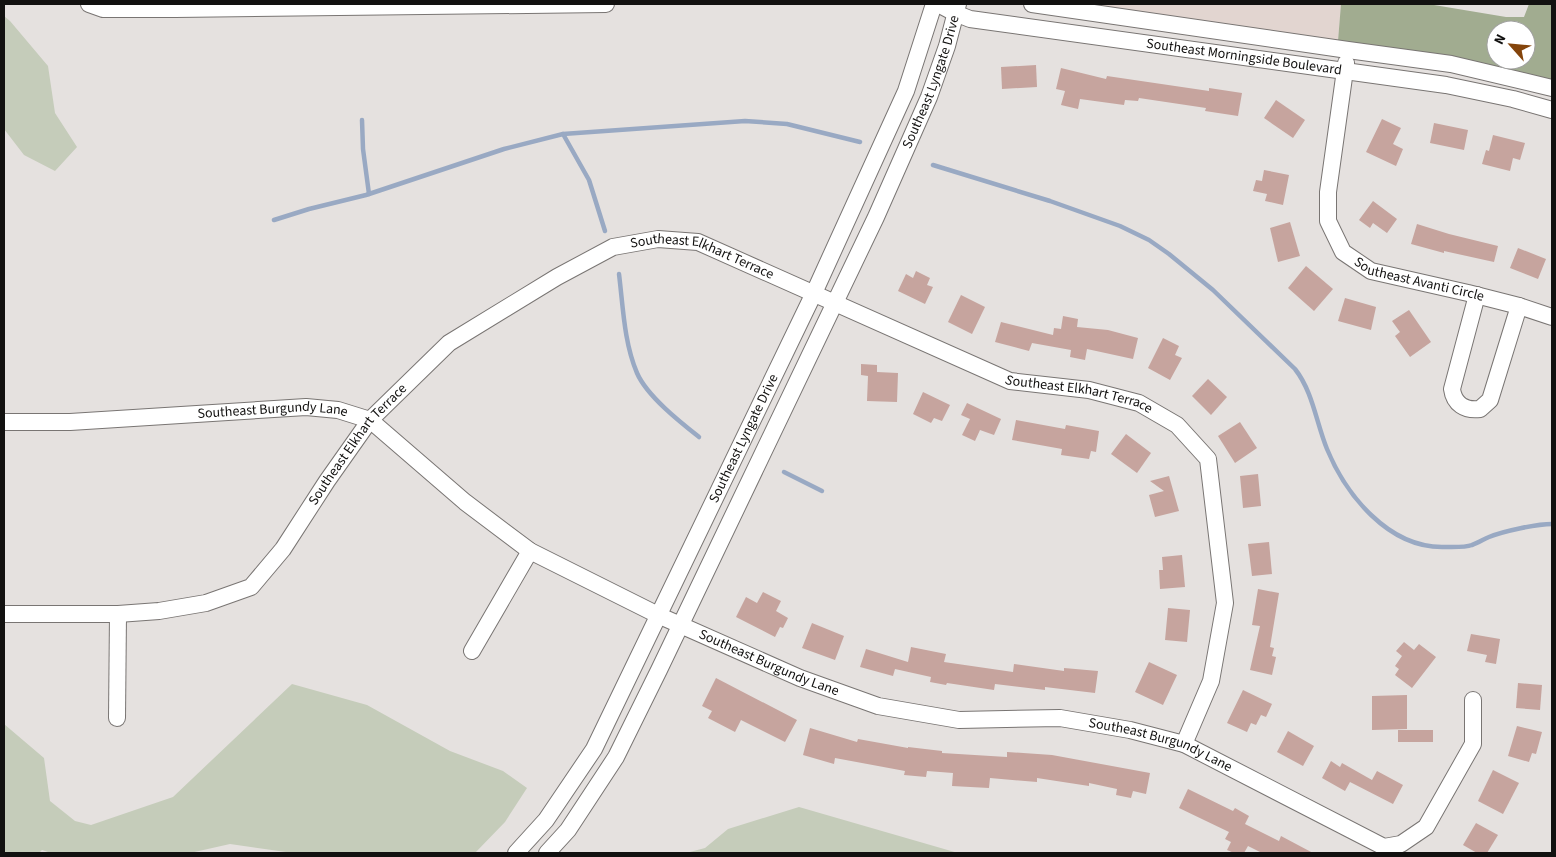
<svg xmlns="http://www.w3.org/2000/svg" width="1556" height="857" font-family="'Source Sans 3',sans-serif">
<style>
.built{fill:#e2d5d0}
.green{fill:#c5ccba}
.forest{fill:#a1ac90;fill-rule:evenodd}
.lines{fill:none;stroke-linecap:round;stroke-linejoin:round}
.stream{stroke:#99a9c3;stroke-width:4.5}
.building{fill:#c6a49e}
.minor-casing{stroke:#797573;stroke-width:18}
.minor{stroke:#fff;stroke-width:16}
.labels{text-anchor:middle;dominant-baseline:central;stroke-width:4;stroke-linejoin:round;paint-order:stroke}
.street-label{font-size:14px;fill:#121110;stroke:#fff}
</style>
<rect width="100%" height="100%" fill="#e5e1df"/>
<path class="built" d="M1081,4H1341L1338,41Z"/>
<g class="green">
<path d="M4,16L10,21L48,66L55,113L77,147L55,171L24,155L4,129Z"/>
<path d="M292,684L367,705L450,751L503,771L527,788L505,822L475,853H293L230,844L190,853H51L42,850L39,853H4V724L44,758L50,801L75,821L91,825L173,797Z"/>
<path d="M799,807L958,853H686L705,848L728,829Z"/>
</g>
<path class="forest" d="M1341,4H1428L1506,17H1524L1529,4H1552V80L1452,57L1338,41ZM1496,30H1526V60H1496Z"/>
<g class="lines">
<g class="stream">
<path d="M362,120L363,149L369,194"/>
<path d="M563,134L589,180L605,231"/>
<path d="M933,165L1050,201L1120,226L1149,240L1169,254L1213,290L1295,369C1313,392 1316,422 1327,449C1346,495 1388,547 1442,547C1451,547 1464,548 1472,545C1478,543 1484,539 1489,537C1504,531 1537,524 1552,524"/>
<path d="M274,220L309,209L366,195L504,149L563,134L745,121L787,124L860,142"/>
<path d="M619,274C623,306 624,343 637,373C647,396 680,422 699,437"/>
<path d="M784,472L822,491"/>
</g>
</g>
<g class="building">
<path d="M1036,65L1037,87L1002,89L1001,67Z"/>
<path d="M1061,68L1106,79L1107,76L1209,91V88L1242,93L1238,116L1205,111L1206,108L1139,98L1138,101L1125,100L1124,105L1080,99L1078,109L1061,105L1065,91L1056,89Z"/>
<path d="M1276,100L1305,120L1293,138L1264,118Z"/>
<path d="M1382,119L1401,128L1393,144L1403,149L1396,166L1366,152Z"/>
<path d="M1434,123L1468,130L1464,150L1430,143Z"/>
<path d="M1493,135L1525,143L1520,160L1513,158L1510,171L1482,164L1486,150L1489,151Z"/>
<path d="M1264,170L1289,175L1283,205L1265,201L1267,194L1253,191L1256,180L1262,181Z"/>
<path d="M1373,201L1397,219L1387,233L1373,223L1370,228L1359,220Z"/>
<path d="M1290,222L1300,256L1278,262L1270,228Z"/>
<path d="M1417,224L1449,234L1498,246L1494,262L1444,251V253L1411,244Z"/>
<path d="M1518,248L1546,259L1538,279L1510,268Z"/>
<path d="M1306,266L1333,289L1314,311L1288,288Z"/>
<path d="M916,271L930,278L927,285L933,287L925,304L898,291L906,274L913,278Z"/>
<path d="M961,295L985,307L972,334L948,322Z"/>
<path d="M1345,298L1376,307L1371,330L1338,321Z"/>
<path d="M1409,310L1431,342L1410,357L1395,336L1400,332L1392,321Z"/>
<path d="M1063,316L1078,319L1077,327L1108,330L1138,338L1133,359L1087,349L1085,360L1070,357L1071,350L1032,343L1029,351L995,342L1001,322L1053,335L1054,328L1061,329Z"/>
<path d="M1163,338L1179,346L1175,355L1182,358L1170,380L1148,368Z"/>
<path d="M861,364L877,365V372L898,373L897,402L867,401L868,376L861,375Z"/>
<path d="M1208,379L1227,397L1211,415L1192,396Z"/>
<path d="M923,392L950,405L942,421L934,418L931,423L913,414Z"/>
<path d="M967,403L1001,419L994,435L980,430L975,441L962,435L970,419L961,415Z"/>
<path d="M1016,420L1065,429L1066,425L1099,431L1096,452L1091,451L1089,459L1061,455L1062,449L1012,440Z"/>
<path d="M1240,422L1257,448L1235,463L1218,436Z"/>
<path d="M1126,434L1151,453L1137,473L1111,454Z"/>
<path d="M1258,474L1261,506L1243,508L1240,476Z"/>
<path d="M1169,476L1179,511L1155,517L1149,495L1164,491L1150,481Z"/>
<path d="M1269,542L1272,574L1252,576L1248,544Z"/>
<path d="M1182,555L1185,587L1160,589L1159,570H1163L1162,557Z"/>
<path d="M1258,589L1279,593L1270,647L1274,648L1272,656L1276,657L1272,675L1250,670L1260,626L1252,625Z"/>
<path d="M763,592L781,601L776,611L788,618L783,628L780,627L775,637L736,617L746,597L757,603Z"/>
<path d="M1168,608L1190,610L1187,642L1165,640Z"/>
<path d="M812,623L844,636L835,660L802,648Z"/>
<path d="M1471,634L1500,639L1496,664L1485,662L1487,655L1467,651Z"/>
<path d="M1404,642L1414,650L1419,644L1436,657L1412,688L1395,675L1399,669L1395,666L1402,656L1396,651Z"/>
<path d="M911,647L946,654L944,662L1013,672L1014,664L1064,671V668L1098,671L1095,693L1045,687V690L995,684L994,690L947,683L946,685L930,682L931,677L895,669L893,676L860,667L866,649L908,662Z"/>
<path d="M1149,662L1177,675L1163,705L1135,692Z"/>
<path d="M716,678L797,720L785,742L741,720L735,732L708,718L712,711L702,706Z"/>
<path d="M1518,683L1542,685L1540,710L1516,708Z"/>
<path d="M1243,690L1272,704L1266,717L1261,715L1256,725L1251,723L1247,732L1227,723Z"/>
<path d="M1407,695V729L1372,730V696Z"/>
<path d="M1517,726L1542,732L1536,754L1532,753L1529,762L1508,756Z"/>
<path d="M810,728L857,742L858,739L908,748V747L942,751V753L1007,757V752L1052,755L1150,773L1146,794L1133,791L1131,798L1116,795L1117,789L1089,783V786L1037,778V782L990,778L989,788L952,786L953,773L927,771L926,777L904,775L905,771L835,758L834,764L803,755Z"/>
<rect x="1398" y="730" width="35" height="12"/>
<path d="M1288,731L1314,746L1303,766L1277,752Z"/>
<path d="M1331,761L1340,767L1342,763L1372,780L1377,771L1403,785L1393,804L1350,782L1345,791L1322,778Z"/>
<path d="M1493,770L1519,783L1503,814L1478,801Z"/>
<path d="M1188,789L1233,811L1235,808L1249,816L1245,824L1279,841L1281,836L1313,853H1262L1248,846L1244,853H1234L1227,850L1231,842L1225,839L1229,832L1179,808Z"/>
<path d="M1476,823L1498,835L1487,853H1477L1463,845Z"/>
</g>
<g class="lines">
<g class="minor-casing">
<g id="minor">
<path d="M89,4L103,9H175L606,4"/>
<path id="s1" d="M938,4L955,13L970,19L1446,85L1513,99L1552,110"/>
<path d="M1032,4L1348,50L1451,64L1552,88"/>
<path id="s2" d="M1346,63L1328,192V221L1343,252L1371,271L1468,293L1519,306L1552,317"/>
<path d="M1477,295L1452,389C1454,404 1465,411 1480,409L1490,400L1519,306"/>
<path id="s3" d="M4,422H70L306,407L338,410L370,420L465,502L530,551L660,616L800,678L878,706L959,720L1060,718L1130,730L1184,744L1384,847L1401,844L1426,827L1473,744V700"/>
<path id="s4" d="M4,614H118L159,611L206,603L251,587L283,549L327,481L370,420L449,343L557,277L613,247L658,239L698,242L1010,381L1089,390L1139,403L1177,425L1208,459L1225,603L1211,681L1184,744"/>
<path d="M472,651L530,551"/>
<path d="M117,718L118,614"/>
<path id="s5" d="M516,853L546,820L594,749L814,293L906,91L934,4"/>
<path id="s6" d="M547,853L568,830L616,757L659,670L876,217L929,97L947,46L958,4"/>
</g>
</g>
<use href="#minor" class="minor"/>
</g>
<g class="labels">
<g class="street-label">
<text stroke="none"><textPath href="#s1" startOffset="312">Southeast Morningside Boulevard</textPath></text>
<text stroke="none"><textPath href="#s6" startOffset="864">Southeast Lyngate Drive</textPath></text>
<text stroke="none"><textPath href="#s4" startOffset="849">Southeast Elkhart Terrace</textPath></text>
<text stroke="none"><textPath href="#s2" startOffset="276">Southeast Avanti Circle</textPath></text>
<text stroke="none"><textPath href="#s4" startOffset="1254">Southeast Elkhart Terrace</textPath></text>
<text stroke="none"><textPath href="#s3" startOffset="269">Southeast Burgundy Lane</textPath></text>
<text stroke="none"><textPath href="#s5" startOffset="475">Southeast Lyngate Drive</textPath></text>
<text stroke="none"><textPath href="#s4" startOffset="429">Southeast Elkhart Terrace</textPath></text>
<text stroke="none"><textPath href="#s3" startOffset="839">Southeast Burgundy Lane</textPath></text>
<text stroke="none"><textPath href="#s3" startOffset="1244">Southeast Burgundy Lane</textPath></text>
</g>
</g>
<rect width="1556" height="857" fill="none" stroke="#121110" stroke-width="10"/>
<g transform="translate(1511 45) rotate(297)"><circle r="24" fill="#ffffff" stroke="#a0a09f"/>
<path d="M0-4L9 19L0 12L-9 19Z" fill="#84440b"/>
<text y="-8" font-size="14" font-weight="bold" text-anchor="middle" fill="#121110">N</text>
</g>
</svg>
